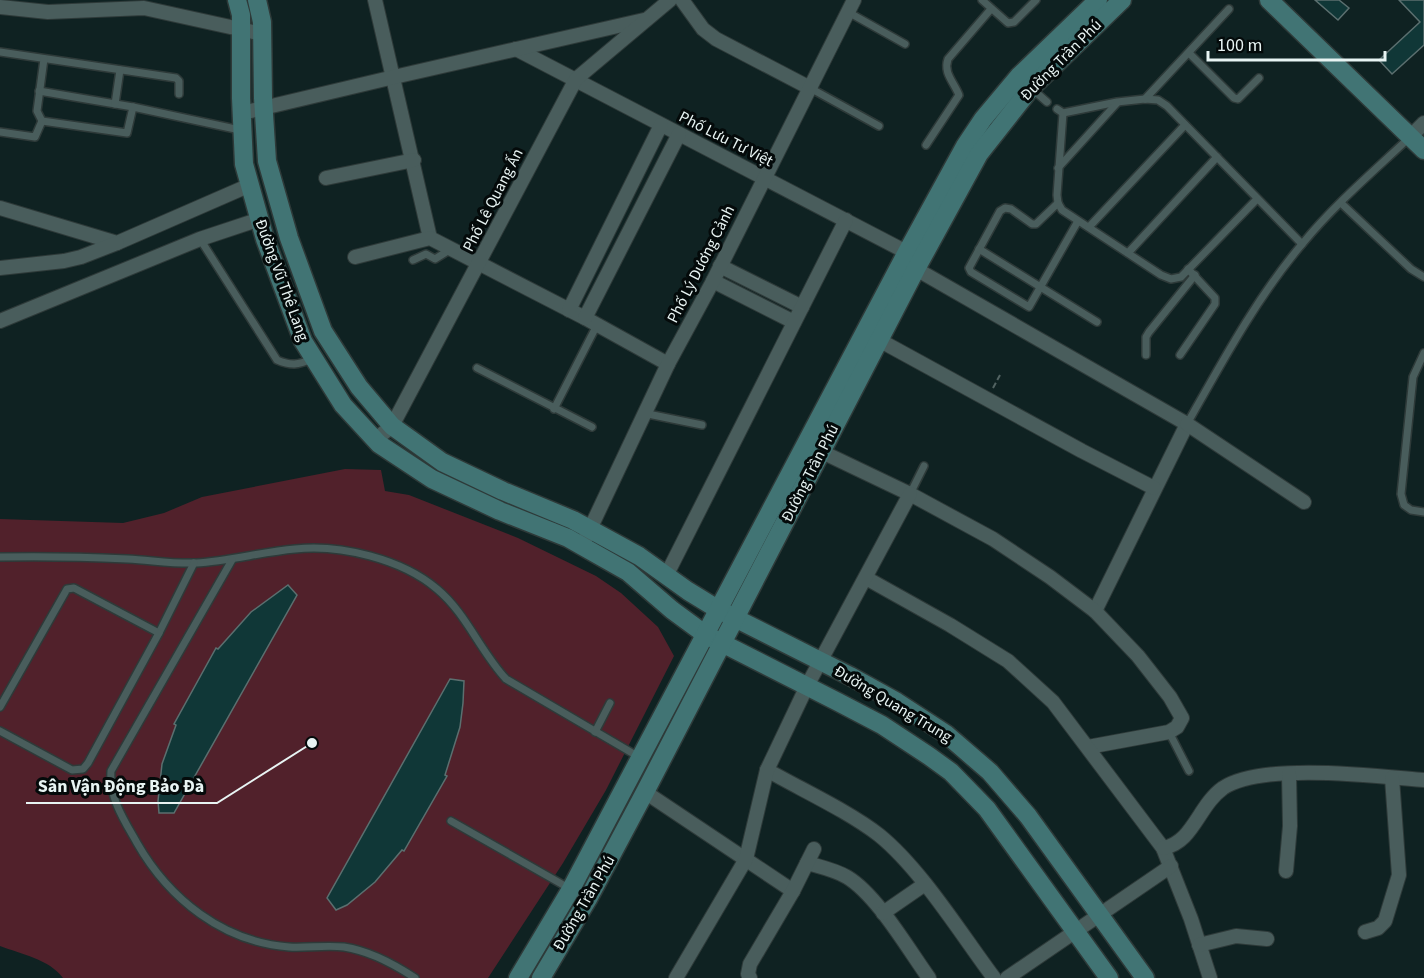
<svg xmlns="http://www.w3.org/2000/svg" width="1424" height="978" font-family="'Source Sans 3',sans-serif">
<style>
.green{fill:#51212b}
.building{fill:#103737;stroke:#5b6f6f;stroke-width:1.5}
.lines{fill:none;stroke-linecap:round;stroke-linejoin:round}
.lane-casing{stroke:#2e3a39;stroke-width:10}
.street-casing{stroke:#2e3a39;stroke-width:16}
.secondary-casing{stroke:#2e3a39;stroke-width:21}
.path{stroke:#526362;stroke-width:2;stroke-dasharray:6 3;stroke-linecap:butt}
.lane{stroke:#495d5c;stroke-width:7}
.street{stroke:#495d5c;stroke-width:14}
.secondary{stroke:#417474;stroke-width:18}
.labels{text-anchor:middle;dominant-baseline:central;stroke-width:6;stroke-linejoin:round;paint-order:stroke}
.street-label{font-size:16px;fill:#e8f4f3;stroke:#040a0a}
.leader{fill:none;stroke:#e8f4f3;stroke-width:2}
.callout-dot{fill:#e8f4f3;stroke:#040a0a;stroke-width:2}
.callout-label{font-size:18px;text-anchor:middle;font-weight:bold;fill:#e8f4f3;stroke:#040a0a;stroke-width:6;stroke-linejoin:round;paint-order:stroke}
</style>
<rect width="100%" height="100%" fill="#0f2222"/>
<path class="green" d="M345,469L381,470L385,491L409,495L518,538L596,576L621,593L658,627L674,656L606,790L563,863L488,978H63C49,959 21,954 0,946V519L123,523L164,513L202,497Z"/>
<g class="building">
<path d="M1315,0H1339L1349,8L1338,20Z"/>
<path d="M1399,0H1424V45L1392,74L1379,60L1420,22Z"/>
<path d="M288,585L297,595L174,813H159L158,801L162,764L176,725L174,724L216,648L218,649L251,612Z"/>
<path d="M450,679L464,681L463,703L460,727L445,775L447,776L404,851L402,850L375,882L347,905L336,910L327,898Z"/>
</g>
<g class="lines">
<g class="lane-casing">
<g id="lane">
<path d="M982,0L1008,23L1014,22L1036,0"/>
<path d="M848,12L905,44"/>
<path d="M0,52L176,78L179,81V94"/>
<path d="M1189,53L1234,98L1238,99L1259,78"/>
<path d="M44,59L37,111L42,121L127,133L133,107"/>
<path d="M810,88L879,126"/>
<path d="M1031,88L1047,102"/>
<path d="M39,91L133,107L240,130"/>
<path d="M1145,99L1229,9"/>
<path d="M115,104L120,70"/>
<path d="M1057,109L1063,113L1117,102L1145,99L1158,100L1167,106L1302,244"/>
<path d="M1063,113L1057,195L1058,203L1062,210L1161,275L1171,279L1181,277L1257,199"/>
<path d="M0,132L35,137L42,121"/>
<path d="M926,145L959,95C954,82 943,73 948,59L991,9"/>
<path d="M1058,168L1117,103"/>
<path d="M1058,203L1036,224H1032L1011,209L1005,208L1000,211L969,268L971,272L1029,307L1078,221"/>
<path d="M1341,203L1411,269L1424,277"/>
<path d="M1089,227L1185,125"/>
<path d="M200,239L277,360C291,366 298,365 312,359"/>
<path d="M979,249L1097,322"/>
<path d="M1128,253L1217,157"/>
<path d="M413,260L426,254L435,259L451,249"/>
<path d="M1424,353L1413,377L1401,494L1404,505L1411,510L1424,512"/>
<path d="M1146,355V337L1149,332L1195,275"/>
<path d="M1180,355L1215,304V298L1188,269"/>
<path d="M477,368L592,427"/>
<path d="M554,409L597,325"/>
<path d="M643,413L702,425"/>
<path d="M1187,424C1222,362 1257,297 1303,243C1335,204 1374,171 1410,137"/>
<path d="M910,494L924,466"/>
<path d="M0,557C43,556 85,557 128,559C150,560 173,564 196,563C229,561 262,552 295,549C340,544 402,559 437,589C466,613 480,651 506,679L639,757"/>
<path d="M232,560L111,771C109,798 124,820 137,843C169,899 223,942 289,947C307,948 326,945 344,947C370,951 394,964 415,978"/>
<path d="M159,633L194,563"/>
<path d="M0,707L67,589L74,588L159,633L88,763L83,769L72,770L0,731"/>
<path d="M595,732L610,703"/>
<path d="M1169,732L1189,771"/>
<path d="M451,821L588,899"/>
</g>
</g>
<g class="street-casing">
<g id="street">
<path d="M375,0L430,238"/>
<path d="M682,0L703,29L716,39L810,88"/>
<path d="M0,7L48,12L144,8L262,34"/>
<path d="M516,49L914,256"/>
<path d="M242,113L394,77L644,20"/>
<path d="M1410,137L1424,123"/>
<path d="M326,178L414,160"/>
<path d="M0,208L117,243L250,185"/>
<path d="M355,257L430,238L585,318L668,364"/>
<path d="M720,266L802,307"/>
<path d="M0,268L64,261L81,257L117,243"/>
<path d="M916,269L1187,424L1095,611"/>
<path d="M713,281L794,322"/>
<path d="M569,310L661,125"/>
<path d="M585,318L679,134"/>
<path d="M0,321L200,239L260,219"/>
<path d="M879,340L1082,451L1154,488"/>
<path d="M1187,424L1304,502"/>
<path d="M375,440L392,426L576,79L670,0"/>
<path d="M820,451L910,494L993,539L1050,577L1095,611L1138,656L1170,697L1182,718L1177,727L1169,732L1088,747"/>
<path d="M582,546L668,364L713,281L854,0"/>
<path d="M666,576L846,220"/>
<path d="M866,578L950,625L1008,661L1053,702L1163,848L1191,919L1210,978"/>
<path d="M767,770C802,790 848,811 879,835C921,869 961,934 994,978"/>
<path d="M645,792L793,891"/>
<path d="M1163,848C1193,843 1198,806 1223,788C1263,762 1376,776 1424,780"/>
<path d="M807,863C821,867 835,870 847,877C877,895 908,949 929,978"/>
<path d="M1286,871L1290,826L1289,774"/>
<path d="M883,913L925,884"/>
<path d="M1365,932L1378,928L1385,921L1399,875L1392,778"/>
<path d="M1199,945L1236,936L1267,939"/>
<path d="M676,978L746,859L767,770L807,686L910,494"/>
<path d="M750,978L748,974L750,964L793,891L814,849"/>
<path d="M1007,978L1171,866"/>
</g>
</g>
<g class="secondary-casing">
<g id="secondary">
<path d="M237,0L241,15V98L244,164L265,239L303,341L343,405L379,444L432,479L500,511L568,538L582,546L628,572L672,610L706,635L838,702L882,725L929,756L951,772L987,809L1109,978"/>
<path d="M257,0L262,22L263,98L267,161L289,238L323,331L359,387L392,426L442,462L503,491L573,520L639,556L688,591L719,610L850,676L897,702L946,734L990,772L1028,816L1145,978"/>
<path d="M1269,0L1424,150"/>
<path d="M518,978L571,889L907,252L965,146L983,119L1019,76L1098,0"/>
<path d="M541,978L588,899L645,792L916,269L979,154L1031,88L1122,0"/>
</g>
</g>
<path class="path" d="M993,388L1000,375"/>
<use href="#lane" class="lane"/>
<use href="#street" class="street"/>
<use href="#secondary" class="secondary"/>
</g>
<g class="labels">
<g class="street-label">
<text transform="translate(1061 60) rotate(-45)">Đường Trần Phú</text>
<text transform="translate(726 139) rotate(27)">Phố Lưu Tư Việt</text>
<text transform="translate(493 200) rotate(-63)">Phố Lê Quang Ấn</text>
<text transform="translate(701 264) rotate(-63)">Phố Lý Dương Cảnh</text>
<text transform="translate(282 280) rotate(70)">Đường Vũ Thê Lang</text>
<text transform="translate(810 473) rotate(-63)">Đường Trần Phú</text>
<text transform="translate(893 704) rotate(31)">Đường Quang Trung</text>
<text transform="translate(584 903) rotate(-60)">Đường Trần Phú</text>
</g>
</g>
<path class="leader" d="M312 743L217 803H26"/>
<circle class="callout-dot" cx="312" cy="743" r="6"/>
<g class="callout-label">
<text x="121" y="792">Sân Vận Động Bảo Đà</text>
</g>
<path d="M1208 51v9h177v-9" fill="none" stroke="#e8f4f3" stroke-width="3"/>
<text x="1217" y="51" font-size="18" fill="#e8f4f3" stroke="#040a0a" stroke-width="4.5" paint-order="stroke">100 m</text>
</svg>
